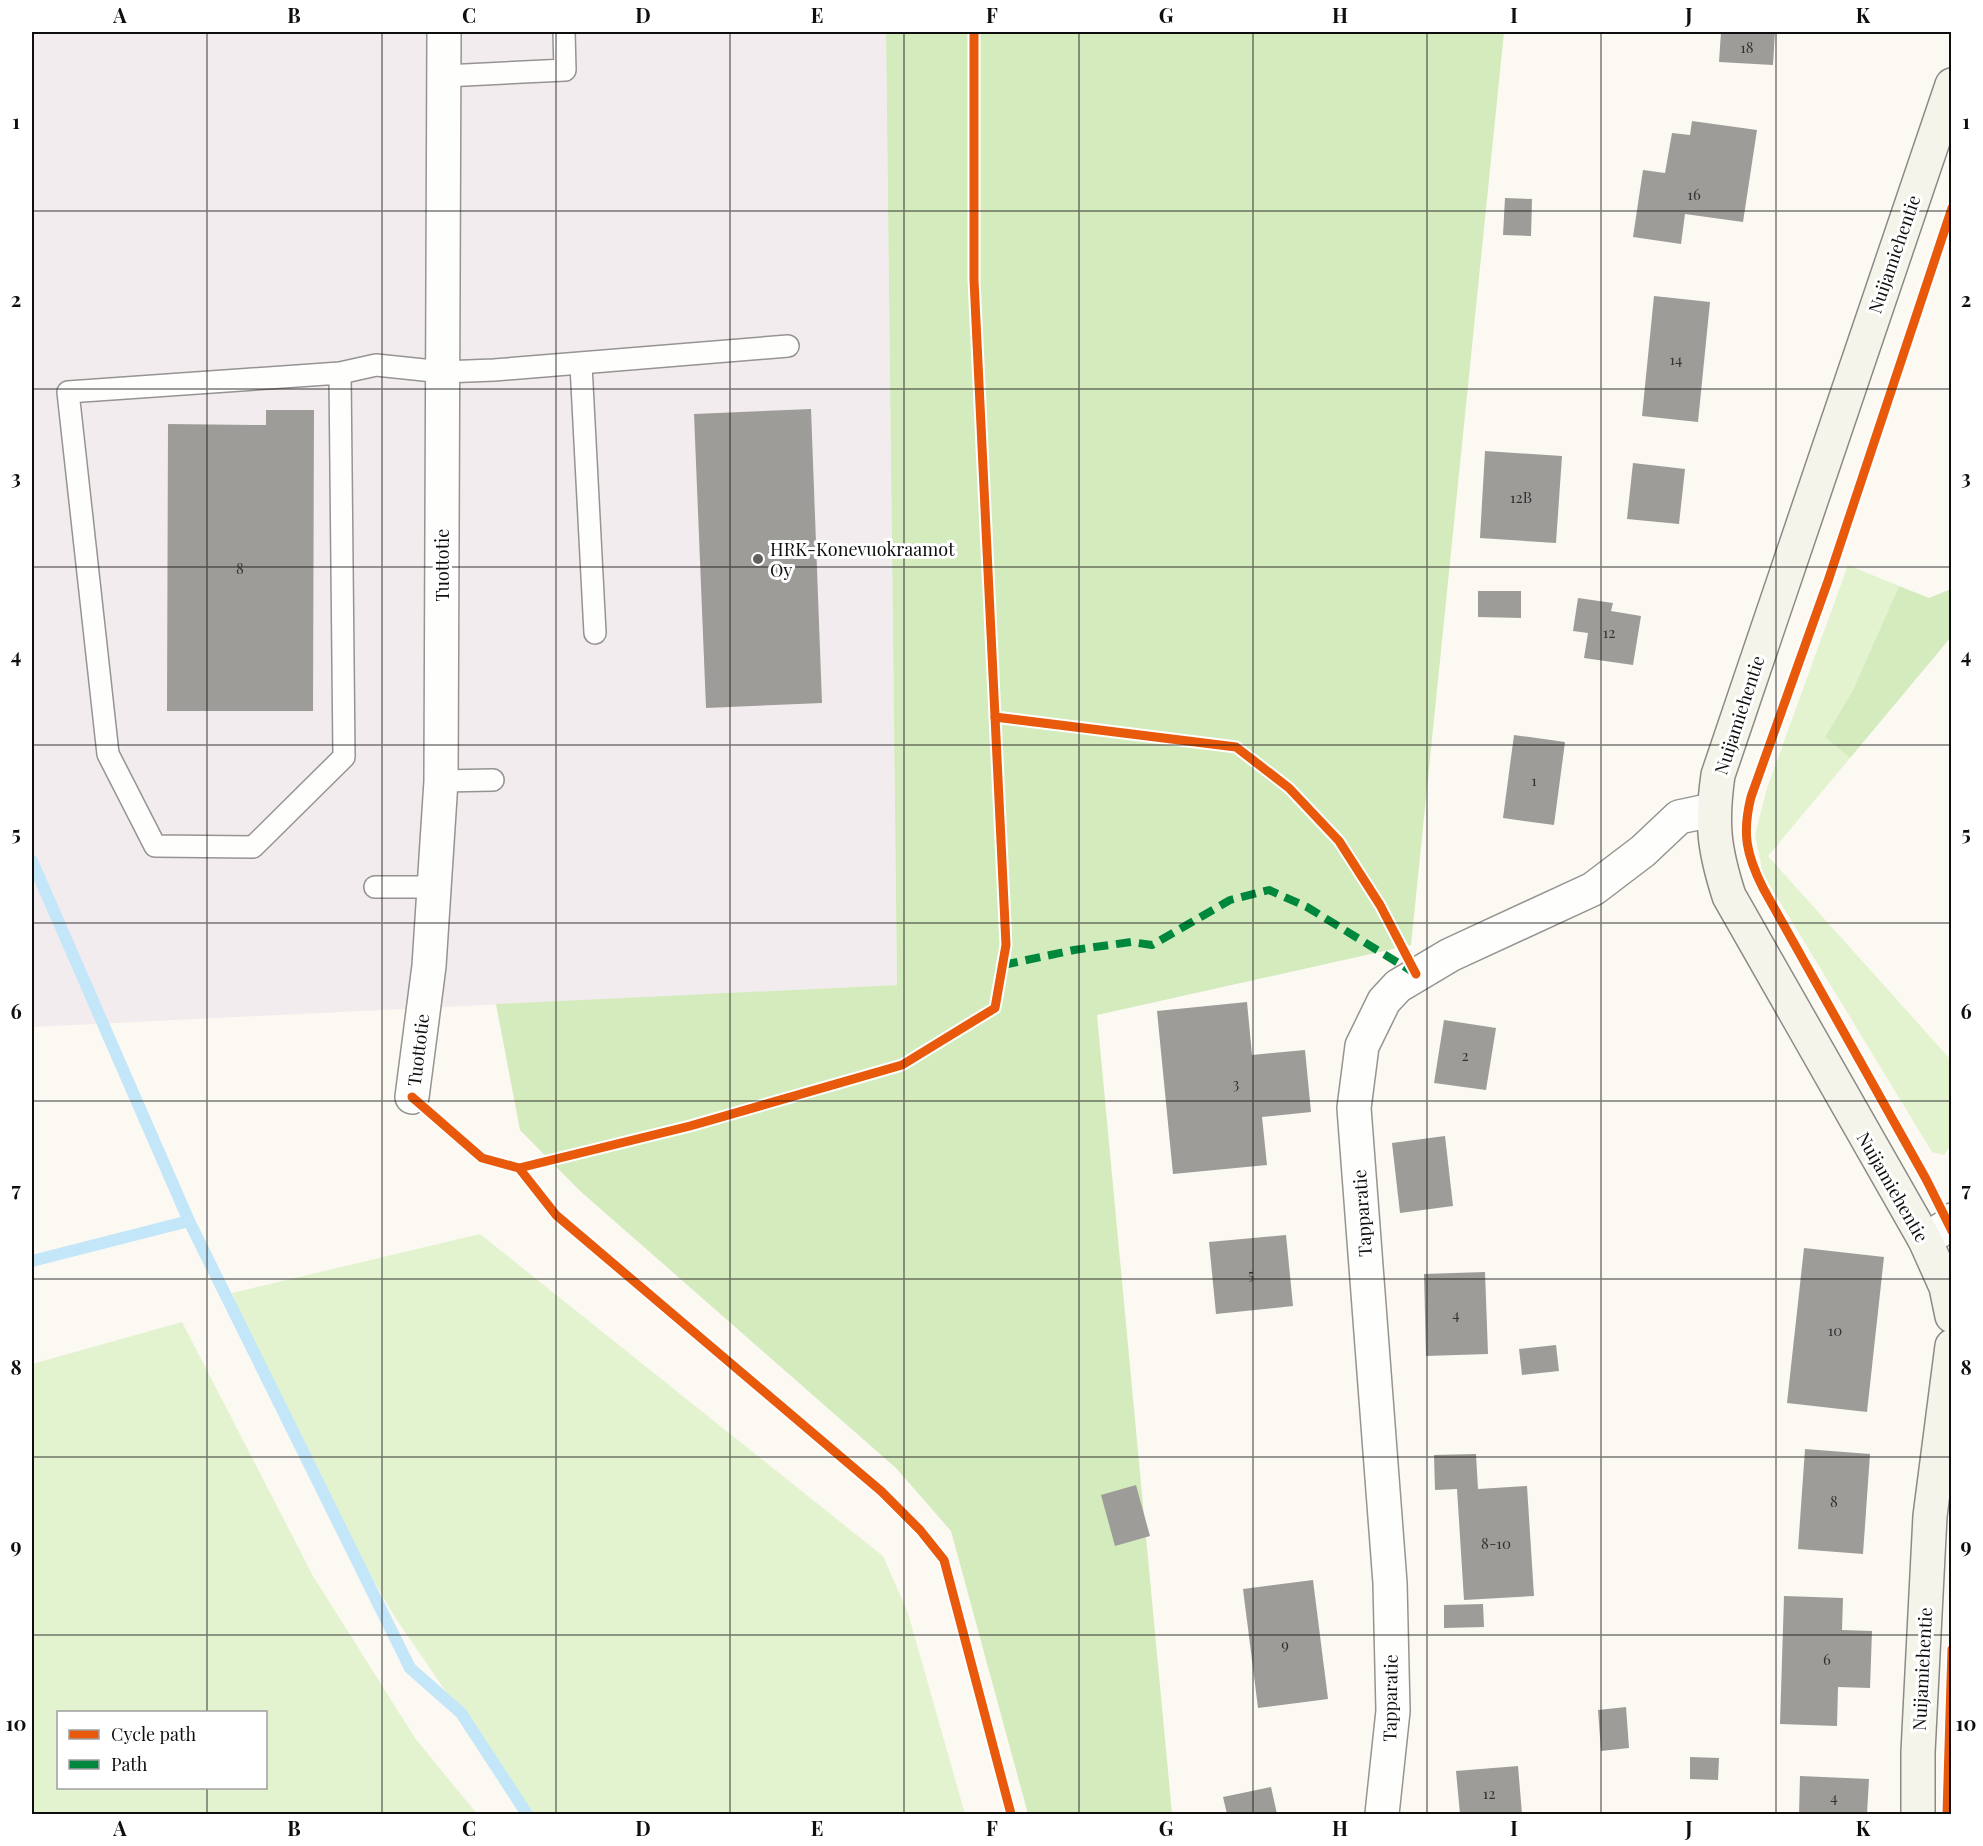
<svg xmlns="http://www.w3.org/2000/svg" width="1983" height="1846" font-family="'Playfair Display',serif">
<style>
.industrial{fill:#f3ecef}
.green{fill:#e4f3cf;fill-rule:evenodd}
.forest{fill:#d4ebbd}
.lines{fill:none;stroke-linecap:round;stroke-linejoin:round}
.stream{stroke:#c4e6f9;stroke-width:12}
.building{fill:#9e9c98}
.lane-casing{stroke:#959491;stroke-width:24}
.street-casing{stroke:#959491;stroke-width:36}
.secondary-casing{stroke:#8b8a87;stroke-width:36}
.lane{stroke:#fefefd;stroke-width:21}
.street{stroke:#fefefd;stroke-width:33}
.secondary{stroke:#f5f4ea;stroke-width:33}
.quiet{stroke:#00873e;stroke-width:8;stroke-dasharray:15 8;stroke-linecap:butt}
.cycleway-casing{stroke:#fff;stroke-width:13}
.cycleway{stroke:#e8590c;stroke-width:9}
.grid{fill:none;stroke:#0e0e0e;stroke-width:1.5;stroke-opacity:0.55}
.poi-dot{fill:#61605e;stroke:#fff;stroke-width:2}
.labels{text-anchor:middle;dominant-baseline:central;stroke-width:6;stroke-linejoin:round;paint-order:stroke}
.number-label{font-size:15px;fill:#323230}
.street-label{font-size:18px;fill:#0e0e0e;stroke:#fff}
.poi-label{font-size:18px;fill:#0e0e0e;stroke:#fff;text-anchor:start}
.neatline{fill:none;stroke:#0e0e0e;stroke-width:2}
.grid-label{font-size:20px;text-anchor:middle;font-weight:bold;fill:#0e0e0e}
</style>
<rect width="100%" height="100%" fill="#fbf9f2"/>
<path class="industrial" d="M32,32H886L897,985L32,1027Z"/>
<g class="green">
<path d="M1848,565L1899,586L1853,690L1825,737L1850,758L1768,856L1951,1060V1144L1944,1155L1932,1152L1763,874L1755,835L1767,788Z"/>
<path d="M480,1234L883,1556L908,1613L965,1814H530L394,1616L285,1425L232,1293Z"/>
<path d="M182,1322L313,1576L415,1738L477,1814H32V1364ZM58,1712H266V1788H58Z"/>
</g>
<g class="forest">
<path d="M886,32H1504L1411,945L1097,1015L1172,1814H1028L951,1531L896,1468L579,1190L520,1130L496,1004L897,985Z"/>
<path d="M1899,586L1929,598L1951,589V637L1850,758L1825,737L1853,690Z"/>
</g>
<g class="lines">
<g class="stream">
<path d="M32,861L189,1221L410,1668L461,1713L527,1814"/>
<path d="M32,1261L189,1221"/>
</g>
</g>
<g class="building">
<path d="M1721,32H1775L1773,65L1719,62Z"/>
<path d="M1692,121L1757,130L1743,222L1685,214L1681,244L1633,237L1643,170L1665,173L1672,133L1690,135Z"/>
<path d="M1505,198L1532,199L1531,236L1503,235Z"/>
<path d="M1654,296L1710,302L1698,422L1642,416Z"/>
<path d="M811,409L822,703L706,708L694,414Z"/>
<path d="M266,410H314L313,711H167L168,424L266,425Z"/>
<path d="M1485,451L1562,456L1556,543L1480,538Z"/>
<path d="M1633,463L1685,469L1679,524L1627,519Z"/>
<path d="M1478,591H1521V618L1478,617Z"/>
<path d="M1578,598L1613,603L1611,611L1641,616L1633,665L1584,658L1588,633L1573,631Z"/>
<path d="M1514,735L1565,742L1554,825L1503,818Z"/>
<path d="M1247,1002L1252,1055L1305,1050L1311,1112L1262,1117L1267,1165L1173,1174L1157,1011Z"/>
<path d="M1444,1020L1496,1028L1486,1090L1434,1083Z"/>
<path d="M1445,1136L1453,1206L1400,1213L1392,1143Z"/>
<path d="M1286,1235L1293,1306L1216,1314L1209,1242Z"/>
<path d="M1804,1248L1884,1257L1867,1412L1787,1403Z"/>
<path d="M1485,1272L1488,1354L1426,1356L1424,1274Z"/>
<path d="M1556,1345L1559,1371L1522,1375L1519,1349Z"/>
<path d="M1805,1449L1870,1454L1863,1554L1798,1549Z"/>
<path d="M1476,1454L1478,1489L1527,1486L1534,1596L1464,1600L1457,1489L1435,1490L1434,1455Z"/>
<path d="M1136,1485L1150,1536L1115,1546L1101,1495Z"/>
<path d="M1313,1580L1328,1699L1258,1708L1243,1589Z"/>
<path d="M1784,1596L1843,1598L1842,1630L1872,1631L1870,1688L1838,1687L1837,1726L1780,1724Z"/>
<path d="M1483,1604L1484,1627L1444,1628V1605Z"/>
<path d="M1626,1707L1629,1748L1601,1751L1598,1710Z"/>
<path d="M1690,1757L1719,1758L1718,1780L1690,1779Z"/>
<path d="M1518,1766L1522,1814H1460L1456,1771Z"/>
<path d="M1800,1776L1869,1779L1867,1814H1799Z"/>
<path d="M1271,1787L1277,1814H1227L1223,1797Z"/>
</g>
<g class="lines">
<g class="lane-casing">
<g id="lane">
<path d="M445,76L565,70L564,32"/>
<path d="M581,365L595,633"/>
<path d="M340,373L344,757L253,847L155,846L108,754L68,392L340,373L376,365L443,372L494,370L788,346"/>
<path d="M441,781L493,780"/>
<path d="M375,887H435"/>
</g>
</g>
<g class="street-casing">
<g id="street">
<path d="M412,1097L429,966L441,781L444,32"/>
<path d="M1925,1240L1949,1225L1952,1220"/>
<path d="M1382,1814L1393,1711L1390,1583L1354,1108L1362,1046L1384,1001L1398,986L1450,955L1593,889L1643,851L1679,817L1712,810"/>
</g>
</g>
<g class="secondary-casing">
<g id="secondary">
<path d="M1952,85L1718,775C1711,824 1714,849 1729,896L1925,1240L1946,1287L1952,1316"/>
<path d="M1918,1814V1752L1930,1516L1952,1346"/>
</g>
</g>
<use href="#lane" class="lane"/>
<use href="#street" class="street"/>
<use href="#secondary" class="secondary"/>
<path class="quiet" d="M1003,965L1074,950L1131,942L1152,945L1230,900L1269,890L1307,907L1413,972"/>
<g class="cycleway-casing">
<g id="cycleway">
<path d="M1952,208L1828,581L1751,797C1742,833 1746,854 1763,888L1926,1179L1952,1231"/>
<path d="M995,717L1236,747L1289,788L1339,841L1380,905L1416,974"/>
<path d="M412,1097L482,1158L519,1168L556,1215L881,1491L920,1530L944,1560L1011,1814"/>
<path d="M519,1168L690,1126L902,1065L995,1008L1006,945L974,280V32"/>
<path d="M1947,1814L1952,1649"/>
</g>
</g>
<use href="#cycleway" class="cycleway"/>
</g>
<path class="grid" d="M207,32V1712M382,32V1814M556,32V1814M730,32V1814M904,32V1814M1079,32V1814M1253,32V1814M1427,32V1814M1601,32V1814M1776,32V1814M32,211H1952M32,389H1952M32,567H1952M32,745H1952M32,923H1952M32,1101H1952M32,1279H1952M32,1457H1952M32,1635H1952M207,1788V1814"/>
<circle class="poi-dot" cx="758" cy="559" r="6"/>
<g class="labels">
<g class="number-label">
<text x="1747" y="47">18</text>
<text x="1694" y="194">16</text>
<text x="1676" y="359">14</text>
<text x="1521" y="497">12B</text>
<text x="240" y="568">8</text>
<text x="1609" y="632">12</text>
<text x="1534" y="780">1</text>
<text x="1465" y="1055">2</text>
<text x="1236" y="1083">3</text>
<text x="1251" y="1274">5</text>
<text x="1456" y="1314">4</text>
<text x="1835" y="1330">10</text>
<text x="1834" y="1501">8</text>
<text x="1496" y="1543">8-10</text>
<text x="1285" y="1644">9</text>
<text x="1827" y="1659">6</text>
<text x="1489" y="1793">12</text>
<text x="1834" y="1797">4</text>
</g>
<g class="street-label">
<text transform="translate(1894 254) rotate(-71)">Nuijamiehentie</text>
<text transform="translate(442 565) rotate(-90)">Tuottotie</text>
<text transform="translate(1739 715) rotate(-72)">Nuijamiehentie</text>
<text transform="translate(418 1050) rotate(-83)">Tuottotie</text>
<text transform="translate(1893 1187) rotate(60)">Nuijamiehentie</text>
<text transform="translate(1362 1213) rotate(-94)">Tapparatie</text>
<text transform="translate(1922 1669) rotate(-87)">Nuijamiehentie</text>
<text transform="translate(1390 1698) rotate(-89)">Tapparatie</text>
</g>
<g class="poi-label">
<text x="770" y="549">HRK-Konevuokraamot<tspan x="770" dy="21">Oy</tspan></text>
</g>
</g>
<rect width="1983" height="1846" fill="none" stroke="#ffffff" stroke-width="66"/>
<rect x="57" y="1711" width="210" height="78" fill="#ffffff" stroke="#9f9f9f" stroke-width="1.5"/>
<rect x="69" y="1730" width="30" height="9" fill="#e8590c" stroke="#9f9f9f" stroke-width="1.5"/>
<text x="111" y="1741" font-size="18" fill="#0e0e0e">Cycle path</text>
<rect x="69" y="1760" width="30" height="9" fill="#00873e" stroke="#9f9f9f" stroke-width="1.5"/>
<text x="111" y="1771" font-size="18" fill="#0e0e0e">Path</text>
<rect x="33" y="33" width="1917" height="1780" class="neatline"/>
<g class="grid-label">
<text x="120" y="23">A</text>
<text x="294" y="23">B</text>
<text x="469" y="23">C</text>
<text x="643" y="23">D</text>
<text x="817" y="23">E</text>
<text x="992" y="23">F</text>
<text x="1166" y="23">G</text>
<text x="1340" y="23">H</text>
<text x="1514" y="23">I</text>
<text x="1689" y="23">J</text>
<text x="1863" y="23">K</text>
<text x="16" y="129">1</text>
<text x="1966" y="129">1</text>
<text x="16" y="307">2</text>
<text x="1966" y="307">2</text>
<text x="16" y="485">3</text>
<text x="1966" y="485">3</text>
<text x="16" y="663">4</text>
<text x="1966" y="663">4</text>
<text x="16" y="841">5</text>
<text x="1966" y="841">5</text>
<text x="16" y="1019">6</text>
<text x="1966" y="1019">6</text>
<text x="16" y="1197">7</text>
<text x="1966" y="1197">7</text>
<text x="16" y="1375">8</text>
<text x="1966" y="1375">8</text>
<text x="16" y="1553">9</text>
<text x="1966" y="1553">9</text>
<text x="16" y="1731">10</text>
<text x="1966" y="1731">10</text>
<text x="120" y="1836">A</text>
<text x="294" y="1836">B</text>
<text x="469" y="1836">C</text>
<text x="643" y="1836">D</text>
<text x="817" y="1836">E</text>
<text x="992" y="1836">F</text>
<text x="1166" y="1836">G</text>
<text x="1340" y="1836">H</text>
<text x="1514" y="1836">I</text>
<text x="1689" y="1836">J</text>
<text x="1863" y="1836">K</text>
</g>
</svg>
